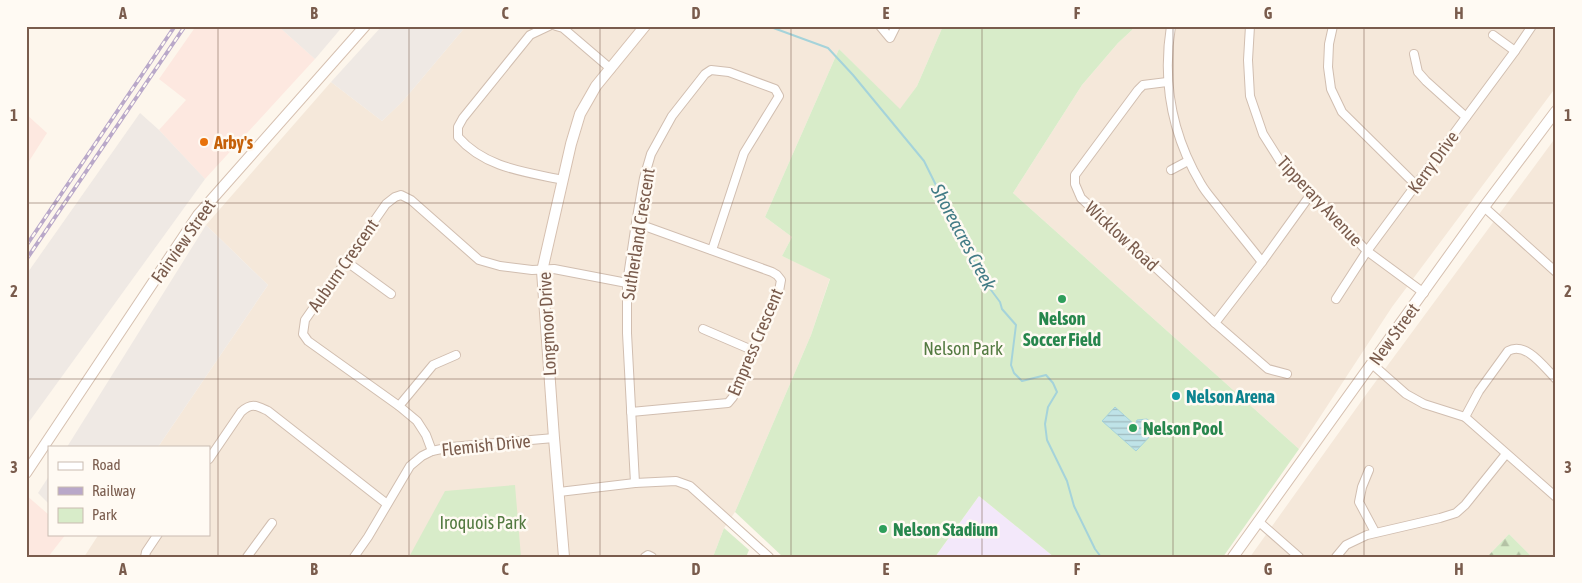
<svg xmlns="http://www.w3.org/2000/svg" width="1582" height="583" font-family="'Asap Condensed',sans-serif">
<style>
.residential{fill:#f5e8da}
.commercial{fill:#fde8e0}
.industrial{fill:#efe9e4}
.education{fill:#f3e8fa}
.forest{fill:url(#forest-firs)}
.park{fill:#d8ecc9}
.water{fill:url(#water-rules);stroke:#a5d3da}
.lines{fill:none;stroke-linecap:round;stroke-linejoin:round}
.stream{stroke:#a5d3da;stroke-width:2}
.street-casing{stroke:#d1beb0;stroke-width:10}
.secondary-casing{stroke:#d6c0b0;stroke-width:12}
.street{stroke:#fff;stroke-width:8}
.secondary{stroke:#fff;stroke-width:10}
.rail-casing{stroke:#b9a8c9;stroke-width:4}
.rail{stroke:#fffaf3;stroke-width:2;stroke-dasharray:5.5;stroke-linecap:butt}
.grid{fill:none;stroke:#7a5c4d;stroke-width:1;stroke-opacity:0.55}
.food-dot{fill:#e8710a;stroke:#fffaf3;stroke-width:2}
.leisure-dot{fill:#2e9e5b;stroke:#fffaf3;stroke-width:2}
.culture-dot{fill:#0f9aa8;stroke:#fffaf3;stroke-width:2}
.labels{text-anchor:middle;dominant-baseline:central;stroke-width:5;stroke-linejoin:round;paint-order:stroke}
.food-label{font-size:18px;font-weight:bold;fill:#c56008;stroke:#fffaf3;text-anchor:start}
.street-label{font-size:18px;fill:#7a5c4d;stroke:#fffaf3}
.leisure-label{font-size:18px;font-weight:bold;fill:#27864d;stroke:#fffaf3;text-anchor:start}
.park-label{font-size:18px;fill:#537a41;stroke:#fffaf3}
.culture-label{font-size:18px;font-weight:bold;fill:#0d838f;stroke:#fffaf3;text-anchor:start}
.water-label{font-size:19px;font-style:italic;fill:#437c86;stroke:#fffaf3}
.neatline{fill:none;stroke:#7a5c4d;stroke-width:2}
.grid-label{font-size:16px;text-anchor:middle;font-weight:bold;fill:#7a5c4d}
</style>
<defs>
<pattern id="forest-firs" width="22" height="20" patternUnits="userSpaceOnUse" patternTransform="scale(1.25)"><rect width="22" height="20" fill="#d8ecc9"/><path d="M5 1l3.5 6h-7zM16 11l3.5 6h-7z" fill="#b4c2a5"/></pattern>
<pattern id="water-rules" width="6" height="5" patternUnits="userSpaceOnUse" patternTransform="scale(1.25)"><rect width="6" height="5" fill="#bfe3e8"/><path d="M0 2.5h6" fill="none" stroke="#a0bbbe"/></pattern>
</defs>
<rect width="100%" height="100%" fill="#fdf6ec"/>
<g class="residential">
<path d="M466,26H943L917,86L900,110L839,49L765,217L792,237L782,256L830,278L811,335L735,512L724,528L713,557H84L99,534H209V447H158L268,285L206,225L331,82L382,121L403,101Z"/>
<path d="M1133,26H1556V87L1392,307L1299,449L1013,193L1082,85L1118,43L1132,30Z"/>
<path d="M1556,137V557H1532L1509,534L1487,557H1250L1365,396Z"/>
</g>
<g class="commercial">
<path d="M196,26H278L315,59L205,179L159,130L186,100L159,79Z"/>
<path d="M26,114L47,133L26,166Z"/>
<path d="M26,495L49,515V534H66L48,557H26Z"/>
</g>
<g class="industrial">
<path d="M278,26H343L315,59Z"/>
<path d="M382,26H466L403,101L382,121L331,82Z"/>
<path d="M140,113L159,130L205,179L26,426V275Z"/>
<path d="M206,225L268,285L158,447H67Z"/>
<path d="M49,476V504L38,493Z"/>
</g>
<path class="education" d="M979,496L1054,557H935Z"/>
<path class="forest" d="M1509,534L1532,557H1487Z"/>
<g class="park">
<path d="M943,26H1133L1132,30L1118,43L1082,85L1013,193L1299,449L1223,557H1054L979,496L935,557H783L735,512L811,335L830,279L782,256L792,237L765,217L839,49L900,109L917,86Z"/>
<path d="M515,485L521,557H409L445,491Z"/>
<path d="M724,528L749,550L746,557H713Z"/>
</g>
<path class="water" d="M1115,407L1135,425L1137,420L1147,419L1156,427L1154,432L1136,451L1102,421Z"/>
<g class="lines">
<path class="stream" d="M768,26L828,48L853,75L924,161L982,278L1000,302L1002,309L1016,325L1011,365L1014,373L1022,381L1046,375L1053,383L1057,392L1048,407L1045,424L1047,440L1067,481L1074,506L1095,549L1101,557"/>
<g class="street-casing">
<g id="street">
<path d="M549,26L530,35L463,118L458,127V137C485,168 526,172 563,180"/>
<path d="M556,26L563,28L611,69"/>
<path d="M880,26L890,38L896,26"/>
<path d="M1171,26C1162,82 1172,135 1201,184C1206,193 1213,200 1219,208C1233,226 1248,244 1262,262"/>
<path d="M1250,26L1248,60L1250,96L1263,134L1280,161L1367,251L1424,293"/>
<path d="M1333,26L1329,44L1328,67L1331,89L1342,112L1417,186"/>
<path d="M1493,35L1515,51"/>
<path d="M1414,54L1418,72L1426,81L1466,117"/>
<path d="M1167,82L1143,85L1138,90L1075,175V184L1081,198L1215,323L1268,369L1287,374"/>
<path d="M1171,170L1188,161"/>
<path d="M1484,207L1556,272"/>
<path d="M347,262L391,294"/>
<path d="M1336,299L1367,251L1515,51L1532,26"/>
<path d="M1215,323L1262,262L1311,194"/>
<path d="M703,329L752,350"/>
<path d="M1372,364L1406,394L1424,404L1465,417L1556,497"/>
<path d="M399,406L433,365L456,355"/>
<path d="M631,412L728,403L733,397L752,350L779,291L781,280L777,275L772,272L636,223"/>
<path d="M1465,417L1479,391L1508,351C1526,341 1544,367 1556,379"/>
<path d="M432,451L426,435L417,421L399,406L308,341L303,334L305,320L386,204L395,197L401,195L411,200L479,260L500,266L532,270L554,269L627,283"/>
<path d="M209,459L241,412C252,402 257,406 268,411L387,504"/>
<path d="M1369,470L1362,487L1359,502L1375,532"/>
<path d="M635,483L627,333V283L636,223L644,178L651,154L672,116L705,74L711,70L729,72L775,89L779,96L744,153L712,250"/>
<path d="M559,492L635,483L676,481L690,486L769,557"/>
<path d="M1258,521L1299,557"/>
<path d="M145,557L146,552L158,534"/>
<path d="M247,557L272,523"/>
<path d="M354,557L368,537L410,466L422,456L432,451L451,447L554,438"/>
<path d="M645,557L648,555L652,557"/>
<path d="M1336,557L1346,545L1367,535L1440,518L1456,513L1465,505L1506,454"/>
</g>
</g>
<g class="secondary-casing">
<g id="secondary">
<path d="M26,473L198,215L365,26"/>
<path d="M564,557L554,438L542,271L571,144L580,114L596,86L645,26"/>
<path d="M1233,557L1484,207L1556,111"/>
</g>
</g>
<use href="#street" class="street"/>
<use href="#secondary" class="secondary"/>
<g class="rail-casing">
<g id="rail">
<path d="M26,246L175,26"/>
<path d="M26,260L185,26"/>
</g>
</g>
<use href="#rail" class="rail"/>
</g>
<path class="grid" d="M218,26V557M409,26V557M600,26V557M791,26V557M982,26V557M1173,26V557M1364,26V557M26,203H1556M26,379H1556"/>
<circle class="food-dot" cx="204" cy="142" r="5"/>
<g class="leisure-dot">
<circle cx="1062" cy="299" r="5"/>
<circle cx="1133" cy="428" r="5"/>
<circle cx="883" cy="529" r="5"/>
</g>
<circle class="culture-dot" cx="1176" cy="396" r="5"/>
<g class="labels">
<g class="food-label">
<text x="214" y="142">Arby's</text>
</g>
<g class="street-label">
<text transform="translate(1433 162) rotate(-54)">Kerry Drive</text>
<text transform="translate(1320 201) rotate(47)">Tipperary Avenue</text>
<text transform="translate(638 234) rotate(-81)">Sutherland Crescent</text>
<text transform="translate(1122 236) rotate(43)">Wicklow Road</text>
<text transform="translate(183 241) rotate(-55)">Fairview Street</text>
<text transform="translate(343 265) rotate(-55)">Auburn Crescent</text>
<text transform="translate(547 324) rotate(-93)">Longmoor Drive</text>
<text transform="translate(1394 334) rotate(-54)">New Street</text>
<text transform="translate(755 342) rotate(-67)">Empress Crescent</text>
<text transform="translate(486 445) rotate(-6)">Flemish Drive</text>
</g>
<g class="leisure-label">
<text x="1062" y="318" text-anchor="middle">Nelson<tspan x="1062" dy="21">Soccer Field</tspan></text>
<text x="1143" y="428">Nelson Pool</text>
<text x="893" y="529">Nelson Stadium</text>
</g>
<g class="park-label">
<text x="963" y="348">Nelson Park</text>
<text x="483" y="522">Iroquois Park</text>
</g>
<g class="culture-label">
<text x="1186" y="396">Nelson Arena</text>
</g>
<g class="water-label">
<text transform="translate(964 237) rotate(62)">Shoreacres Creek</text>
</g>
</g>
<rect width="1582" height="583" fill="none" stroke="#fffaf3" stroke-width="55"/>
<rect x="48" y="446" width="162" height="90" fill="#fffaf3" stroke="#cabbb1"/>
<rect x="58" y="462" width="25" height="8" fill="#ffffff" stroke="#cabbb1"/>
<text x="92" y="470" font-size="15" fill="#7a5c4d">Road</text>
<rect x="58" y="487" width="25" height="8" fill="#b9a8c9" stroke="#cabbb1"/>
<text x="92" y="496" font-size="15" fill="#7a5c4d">Railway</text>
<rect x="58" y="508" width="25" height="15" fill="#d8ecc9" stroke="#cabbb1"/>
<text x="92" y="520" font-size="15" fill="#7a5c4d">Park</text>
<rect x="28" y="28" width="1526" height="528" class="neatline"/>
<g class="grid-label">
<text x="123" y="19">A</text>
<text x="314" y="19">B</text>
<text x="505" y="19">C</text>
<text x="696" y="19">D</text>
<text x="886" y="19">E</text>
<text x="1077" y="19">F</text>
<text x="1268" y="19">G</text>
<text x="1459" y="19">H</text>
<text x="14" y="121">1</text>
<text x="1568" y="121">1</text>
<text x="14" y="297">2</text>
<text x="1568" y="297">2</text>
<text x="14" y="473">3</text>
<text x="1568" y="473">3</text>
<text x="123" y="575">A</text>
<text x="314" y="575">B</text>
<text x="505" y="575">C</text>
<text x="696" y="575">D</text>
<text x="886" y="575">E</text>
<text x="1077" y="575">F</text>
<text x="1268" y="575">G</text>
<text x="1459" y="575">H</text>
</g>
</svg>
